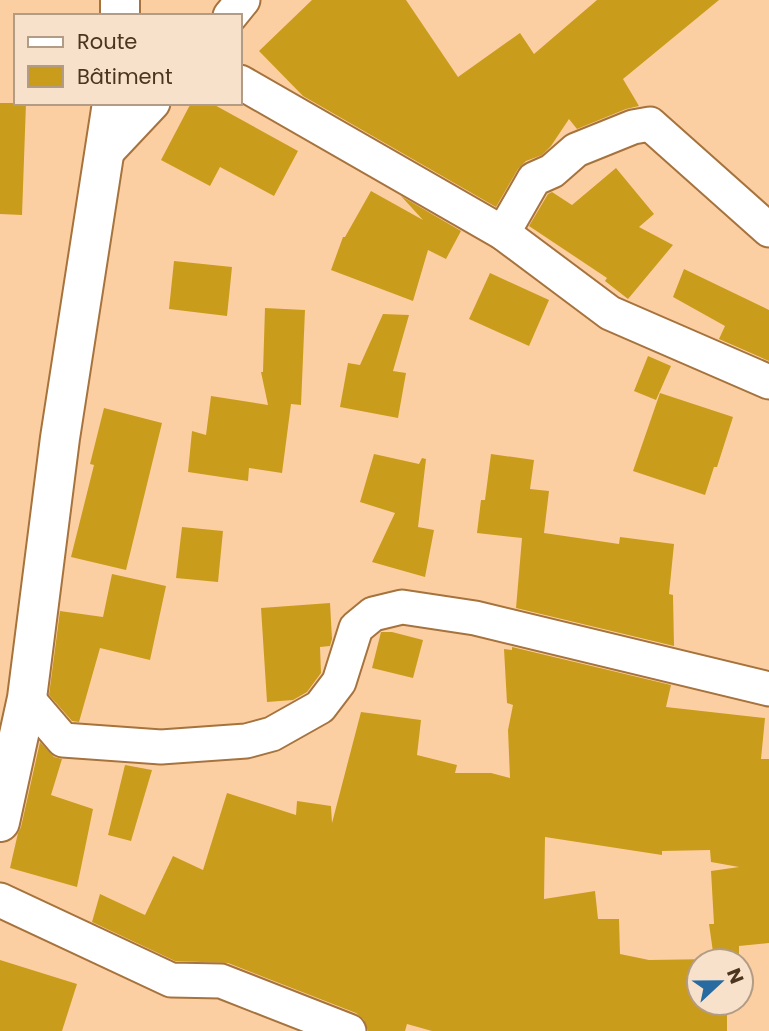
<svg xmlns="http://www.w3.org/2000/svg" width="769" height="1031" font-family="Poppins,sans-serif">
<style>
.building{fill:#ca9c1c;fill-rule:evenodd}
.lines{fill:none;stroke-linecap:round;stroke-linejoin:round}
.street-casing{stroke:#a6733d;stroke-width:37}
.secondary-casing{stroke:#a6733d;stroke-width:42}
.street{stroke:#fff;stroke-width:33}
.secondary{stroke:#fff;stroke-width:38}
</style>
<rect width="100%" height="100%" fill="#fccfa3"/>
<g class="building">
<path d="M312,0H406L458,77L520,33L534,54L597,0H719L623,79L639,106L626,109L577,129L569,119L551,146L542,155L526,161L518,169L496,207L303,96L259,51Z"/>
<path d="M0,103H26L22,215L0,214Z"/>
<path d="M191,103H211L298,151L274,196L220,167L210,186L161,160Z"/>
<path d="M616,168L654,214L639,227L673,245L628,299L605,281L607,278L529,226L548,194L552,192L572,205Z"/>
<path d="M371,191L423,220L401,196L461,231L446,259L428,250L413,301L331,270L343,237H345Z"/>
<path d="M174,261L232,267L227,316L169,309Z"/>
<path d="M684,269L769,310V361L719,339L725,326L673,297Z"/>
<path d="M490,273L549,300L529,346L469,319Z"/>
<path d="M265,308L305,310L301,405L291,404L282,473L249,468L248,481L188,472L192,431L206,435L211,396L268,405L261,372H263Z"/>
<path d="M383,314L409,315L393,371L406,373L398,418L340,407L348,363L360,365Z"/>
<path d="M648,356L671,366L656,400L634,391Z"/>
<path d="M660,393L733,417L717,467H714L705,495L633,471Z"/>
<path d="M104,408L162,423L126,570L71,557L94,465L90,464Z"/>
<path d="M374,454L419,464L422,458L426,459L418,527L434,530L425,577L372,562L395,513L360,502Z"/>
<path d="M491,454L534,460L530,489L549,491L544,533L619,544L620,537L674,544L669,594L673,595L674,646L516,608L522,538L477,533L481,500H485Z"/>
<path d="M182,527L223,531L218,582L176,578Z"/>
<path d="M112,574L166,586L150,660L100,648L79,722L72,721L49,695L60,611L103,617Z"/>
<path d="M330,603L332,639L330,646L320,647L321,673L307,692L293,700L267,702L261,608Z"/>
<path d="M381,632H392L423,640L413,678L372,668Z"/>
<path d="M512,647L671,685L666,707L765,718L761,759H769V943L739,946V961H699V1003H727V1031H432L407,1024L405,1031H368L364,1020L356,1013L228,963L175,961L92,922L100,894L145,915L173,856L203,870L227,793L296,815L297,801L331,806L332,823L361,712L421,720L417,755L457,765L455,773H491L510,778L508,730L513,705L507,703L504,649L512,650ZM545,837L662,855V851L710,850L711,862L739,867L711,871L714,924H709L714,959L649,960L620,954L619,919H598L595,891L544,899Z"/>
<path d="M40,742L54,757L62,759L51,795L93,809L77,887L10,868L18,833L21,827Z"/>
<path d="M125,765L152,770L131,841L108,835Z"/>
<path d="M0,960L77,984L62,1031H0Z"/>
</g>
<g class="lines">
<g class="street-casing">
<g id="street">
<path d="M230,16L243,0"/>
<path d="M240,82L503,233L610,313L769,382"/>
<path d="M105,154L153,103"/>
<path d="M503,233L534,179L552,171L576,150L633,127L650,124L769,230"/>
<path d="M27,698L63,740L161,747L246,741L272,734L320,707L339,682L356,628L373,614L402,607L475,618L769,689"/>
<path d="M0,900L171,980L221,981L349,1031"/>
</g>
</g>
<g class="secondary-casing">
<g id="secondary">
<path d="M120,0V16"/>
<path d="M0,822L27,698L60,438L112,103"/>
</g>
</g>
<use href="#street" class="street"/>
<use href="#secondary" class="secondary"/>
</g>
<rect x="14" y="14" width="228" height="91" fill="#f8e1cb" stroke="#b39c86" stroke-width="2"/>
<rect x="28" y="37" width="35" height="10" fill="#ffffff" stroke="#b39c86" stroke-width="2"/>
<text x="77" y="49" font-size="21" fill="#4b351e">Route</text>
<rect x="28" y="66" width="35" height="21" fill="#ca9c1c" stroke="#b39c86" stroke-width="2"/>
<text x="77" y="84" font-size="21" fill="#4b351e">Bâtiment</text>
<g transform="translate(720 982) rotate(68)"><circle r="33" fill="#f8e1cb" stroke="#b39c86" stroke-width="2"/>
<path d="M0-5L12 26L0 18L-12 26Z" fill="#286ba1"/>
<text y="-10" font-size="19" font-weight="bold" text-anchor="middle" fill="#4b351e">N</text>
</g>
</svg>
